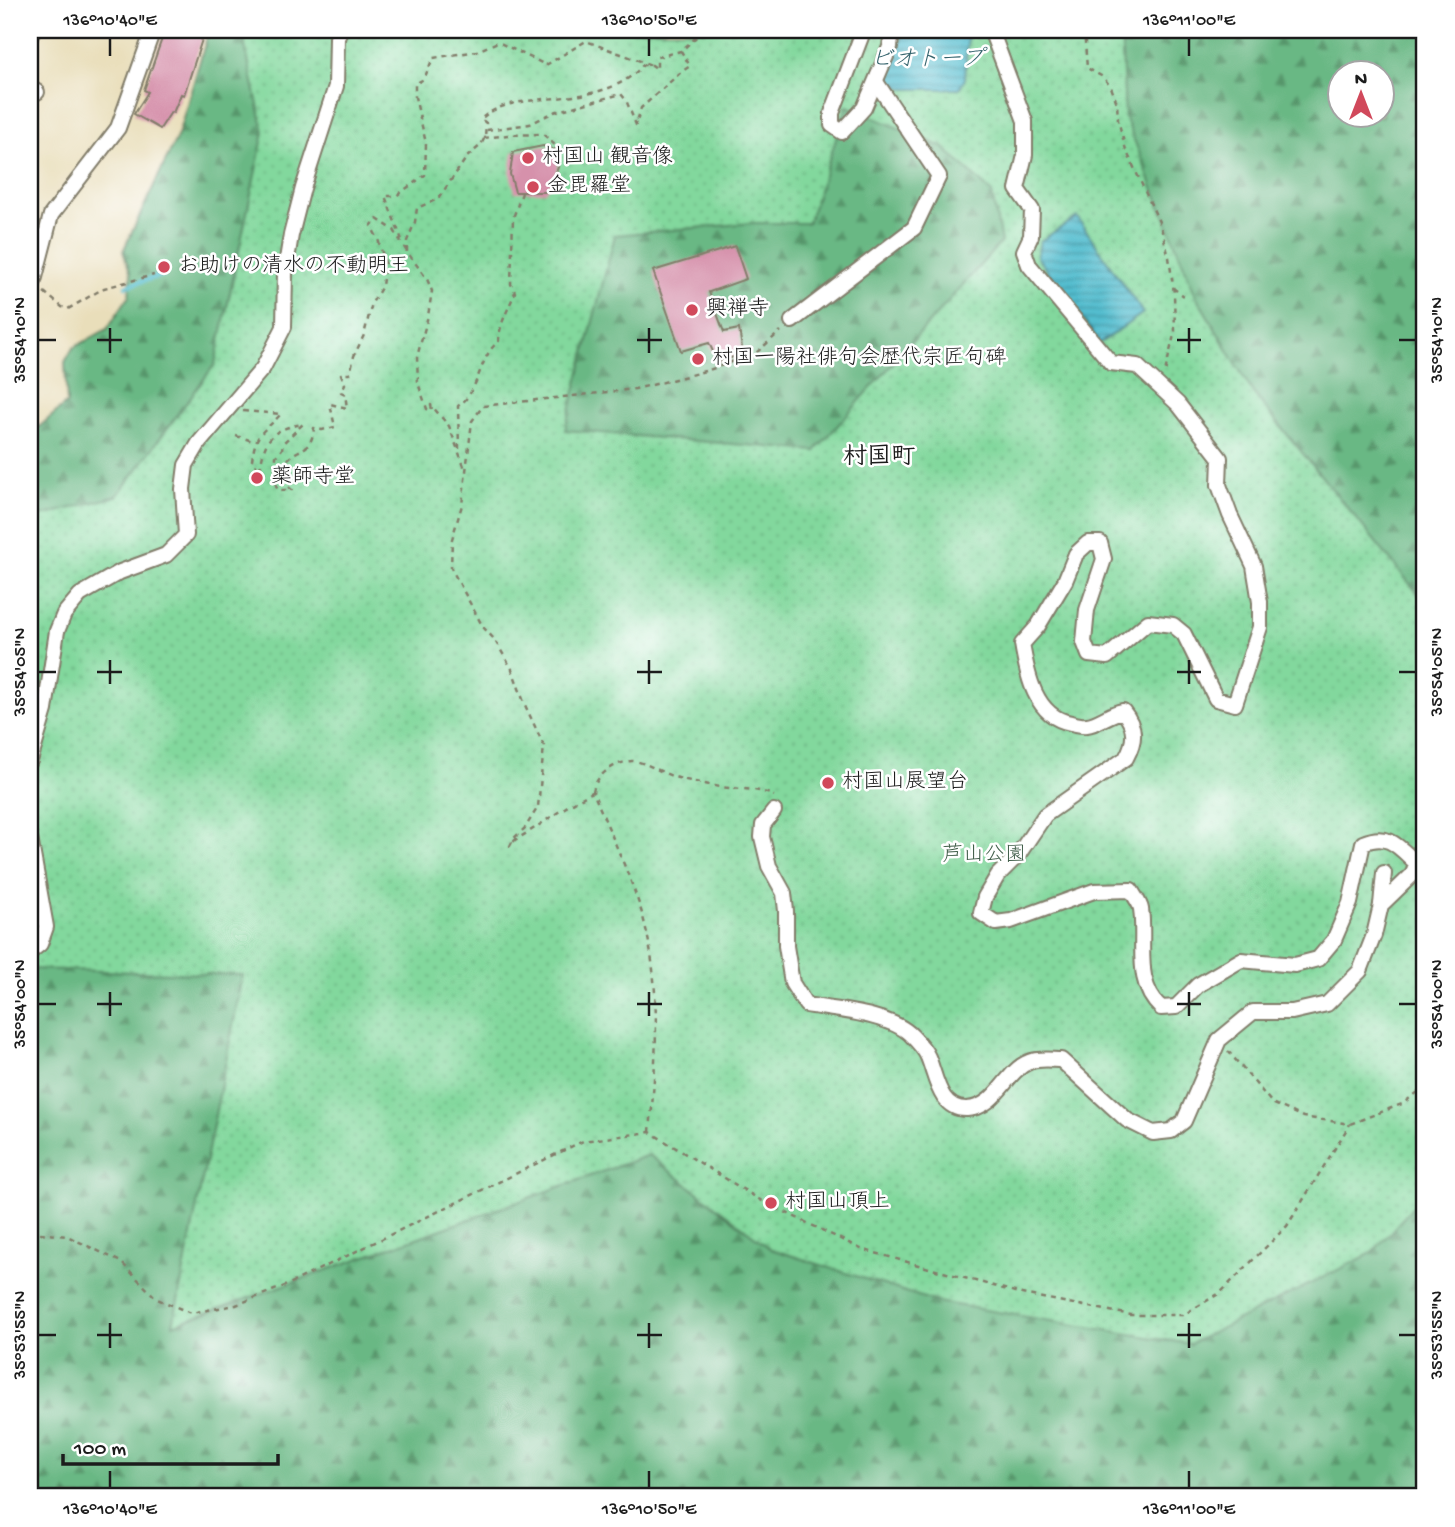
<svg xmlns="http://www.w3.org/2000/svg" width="1455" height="1527" font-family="'Gochi Hand','Klee One',sans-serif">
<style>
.forest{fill:url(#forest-firs);stroke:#426a50;stroke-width:2;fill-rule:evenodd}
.park{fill:url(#park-dots);stroke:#4f7a5c;stroke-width:2;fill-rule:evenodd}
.water{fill:url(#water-rules);stroke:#386c76;stroke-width:2}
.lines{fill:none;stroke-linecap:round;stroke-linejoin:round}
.stream{stroke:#53bdcf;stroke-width:4.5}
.building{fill:#d691ab}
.street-casing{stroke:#827d6b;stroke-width:18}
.path{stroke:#827d6b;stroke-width:2.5;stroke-dasharray:5 5;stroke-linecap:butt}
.street{stroke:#fff;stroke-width:14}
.ticks{fill:none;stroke:#1c1c1c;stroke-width:2.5}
.poi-dot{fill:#d1495b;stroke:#fff;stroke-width:2.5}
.labels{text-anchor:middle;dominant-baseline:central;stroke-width:5;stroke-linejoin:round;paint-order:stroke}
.poi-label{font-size:21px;fill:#1c1c1c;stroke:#fff;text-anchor:start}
.park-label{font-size:21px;fill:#405e49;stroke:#fff}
.water-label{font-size:23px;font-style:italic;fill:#35646d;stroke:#fff}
.quarter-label{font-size:24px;font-weight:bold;fill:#1c1c1c;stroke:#fff}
.neatline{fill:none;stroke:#1c1c1c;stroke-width:2.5}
.ticks-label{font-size:18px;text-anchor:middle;fill:#1c1c1c}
</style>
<defs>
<pattern id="forest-firs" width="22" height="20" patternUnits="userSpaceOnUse" patternTransform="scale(1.75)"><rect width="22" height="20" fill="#69b884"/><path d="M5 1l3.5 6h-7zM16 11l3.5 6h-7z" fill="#56956b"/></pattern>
<pattern id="park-dots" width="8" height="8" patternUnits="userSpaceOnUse" patternTransform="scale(1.75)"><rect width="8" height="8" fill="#82d89d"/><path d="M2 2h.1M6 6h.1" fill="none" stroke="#70b987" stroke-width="1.8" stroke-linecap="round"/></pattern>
<pattern id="water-rules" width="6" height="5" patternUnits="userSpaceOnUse" patternTransform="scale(1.75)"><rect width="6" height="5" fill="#53bdcf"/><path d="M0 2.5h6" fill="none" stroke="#4499a7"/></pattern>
</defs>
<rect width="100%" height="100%" fill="#fff"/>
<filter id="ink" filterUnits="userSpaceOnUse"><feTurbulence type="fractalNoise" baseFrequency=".0143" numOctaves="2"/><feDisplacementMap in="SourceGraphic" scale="14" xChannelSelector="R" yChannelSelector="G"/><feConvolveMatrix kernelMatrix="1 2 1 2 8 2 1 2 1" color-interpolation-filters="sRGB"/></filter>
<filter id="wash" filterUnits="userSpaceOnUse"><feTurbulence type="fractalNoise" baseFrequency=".00686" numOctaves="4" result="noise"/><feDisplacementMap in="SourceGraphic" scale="28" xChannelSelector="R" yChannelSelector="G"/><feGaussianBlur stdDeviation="1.57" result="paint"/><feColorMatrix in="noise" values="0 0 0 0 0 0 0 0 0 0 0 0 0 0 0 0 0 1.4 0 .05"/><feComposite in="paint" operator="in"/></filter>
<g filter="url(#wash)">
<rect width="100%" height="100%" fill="#e9deba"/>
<path class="forest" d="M209,30H1425V1497H39L30,1490V424L39,427L67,403L65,362L73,348L107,329L129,296L131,274L123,251L178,135ZM1340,74H1382V116H1340Z"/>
<path class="park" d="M245,30H1121L1125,117L1196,296L1253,393L1425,602V1193L1372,1253L1190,1344L937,1302L771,1249L649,1155L173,1325L243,975L30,969V519L117,496L215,364L264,132L245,46ZM847,106L943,147L992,193L1001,242L815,451L565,430L615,235L752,223H808Z"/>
<g class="water">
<path d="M905,30H968L965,79L959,89H904L886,80Z"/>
<path d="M1077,217L1143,313L1100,343L1037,257L1040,241Z"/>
</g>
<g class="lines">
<path class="stream" d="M126,286L163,275"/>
</g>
<g id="blocks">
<g class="building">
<path d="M165,30H205L184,95L181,94L173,113L171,112L160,129L134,114L148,92L144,90Z"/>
<path d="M543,146L549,147L558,153V167L552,184L545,192H515L510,174L513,152Z"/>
<path d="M735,246L746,279L709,292L724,332L739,329L743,354L718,362L709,343L681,351L653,271Z"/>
</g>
</g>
</g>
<g filter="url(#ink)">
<use href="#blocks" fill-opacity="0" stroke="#827d6b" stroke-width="2"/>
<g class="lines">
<g class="street-casing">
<g id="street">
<path d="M862,30L861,37L832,113V125L842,132L864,108L890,47L892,30"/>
<path d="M30,37L33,30"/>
<path d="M30,88L37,92"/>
<path d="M30,289L34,281L51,215L118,128L153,30"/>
<path d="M792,321L914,228L939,176L876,82"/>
<path d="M30,761L45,710L57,631L64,614L80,595L120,572L166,555L186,535L183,489L186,465L199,443L263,368L284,327L285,272L291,235L303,188L336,86L337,38L340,30"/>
<path d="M774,811L763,825L762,837L769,866L784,893L786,911V946L792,983L806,1005C835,1010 892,1014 912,1036C918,1042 925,1050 928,1057C936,1076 939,1110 967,1109C998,1107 1005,1071 1029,1062C1038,1058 1051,1060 1061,1060L1127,1120L1153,1133L1171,1131L1184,1121L1219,1040L1253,1012H1292L1327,1004L1360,971L1374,935L1381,905L1413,874L1416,863C1398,846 1388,832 1363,843L1350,903L1334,940L1318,959L1295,965L1241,960L1198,985L1176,1007L1161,1008C1133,982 1146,943 1141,909C1140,903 1134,896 1131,890L1094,891L1011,921L996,923L981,913L985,897L998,875L1018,855L1045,815L1126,758C1136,740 1136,727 1123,711C1110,713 1098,724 1087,725C1083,726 1075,724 1071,723C1035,717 1027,674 1022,644L1038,626L1065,581L1076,554L1088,543H1100L1104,559L1087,610L1084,642L1089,655L1107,657L1148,622L1173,625L1184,634L1216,699L1235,704L1260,627V602L1254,566L1230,515L1219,485L1220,458L1178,404L1137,366L1111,363L1029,265L1024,251L1031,236L1032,210L1017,189L1025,155V121L991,30"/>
<path d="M30,838L46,927L40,944L30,952"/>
<path d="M1381,905L1384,873"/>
</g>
</g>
<g class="path">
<path d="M1084,30L1087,68L1103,77L1111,87L1117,103L1118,120L1126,150L1160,224L1169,257L1174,293L1175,331L1165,372"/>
<path d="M487,130L530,124L554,112L621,94L626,100L636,125L641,108L680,73L690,66L681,51"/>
<path d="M484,138L508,135L543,134L556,146L557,148L554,150"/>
<path d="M402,240L385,196H396L425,175L426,143L415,97V84L424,79L433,58L477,51L498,42L546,65L586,41L654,66"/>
<path d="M407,252V241L415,222L417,208L438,199L467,157L481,145L485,137L486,123L481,119C516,85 601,114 643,65H652L657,69V57L681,51L704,30"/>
<path d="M1173,288L1184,296"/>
<path d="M44,292L62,307L68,309L104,288L154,275"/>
<path d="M243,411L281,414C263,434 256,430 252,460L260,471C264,440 270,429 303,424L283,443L282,449L276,456C276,468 272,479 278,490H292L278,478L292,472L285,463C299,444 311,455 314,428L322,430L335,427L330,404L347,408L345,394L341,392L345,384L341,374H350L354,356L364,335L372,303L382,286L385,263L378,239L371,226L377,219L394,230L407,252L427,279L432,291L428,316L417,357L418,383L427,409L432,410L431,405L449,426L465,469"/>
<path d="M236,436L253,441"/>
<path d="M459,449L458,406C480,392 478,357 499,341C499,323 509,309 515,292L511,284L513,218L522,193"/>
<path d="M593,792C595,775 615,762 632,761C645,761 665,775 678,778C690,781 703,784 715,786C735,790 757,787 774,796"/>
<path d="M1228,1051L1272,1103L1303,1117L1350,1124L1402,1104L1425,1087"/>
<path d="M650,1132C656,1058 663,980 640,907C627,868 609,830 593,792C565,805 542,825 515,840L510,846L514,838L525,828L538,807L544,746L525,705L512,669L494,639L483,627L451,568L452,539L462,505L472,421L483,406L635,389L660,383L709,370L756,353L781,331"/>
<path d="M30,1232L67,1236L121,1262L157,1299L191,1313L236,1305L285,1286L583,1141L650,1132L762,1201L861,1249L1022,1294L1131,1315H1183L1220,1293L1287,1226L1350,1124"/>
</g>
<use href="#street" class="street"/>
</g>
</g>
<path class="ticks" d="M110,38V56M649,38V56M1189,38V56M110,328V353M649,328V353M1189,328V353M38,340H56M97,340H122M637,340H662M1177,340H1201M1399,340H1416M110,660V684M649,660V684M1189,660V684M38,672H56M97,672H122M637,672H662M1177,672H1201M1399,672H1416M110,992V1016M649,992V1016M1189,992V1016M38,1004H56M97,1004H122M637,1004H662M1177,1004H1201M1399,1004H1416M110,1323V1348M649,1323V1348M1189,1323V1348M38,1335H56M97,1335H122M637,1335H662M1177,1335H1201M1399,1335H1416M110,1471V1488M649,1471V1488M1189,1471V1488"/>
<g class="poi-dot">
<circle cx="528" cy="158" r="7"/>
<circle cx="533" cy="187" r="7"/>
<circle cx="164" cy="267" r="7"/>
<circle cx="692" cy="310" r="7"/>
<circle cx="698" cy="359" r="7"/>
<circle cx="257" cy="478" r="7"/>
<circle cx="828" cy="783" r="7"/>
<circle cx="771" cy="1203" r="7"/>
</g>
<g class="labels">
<g class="poi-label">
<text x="542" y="158">村国山 観音像</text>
<text x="547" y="187">金毘羅堂</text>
<text x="178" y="267">お助けの清水の不動明王</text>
<text x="706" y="310">興禅寺</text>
<text x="712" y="359">村国一陽社俳句会歴代宗匠句碑</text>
<text x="271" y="478">薬師寺堂</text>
<text x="842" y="783">村国山展望台</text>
<text x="785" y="1203">村国山頂上</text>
</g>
<g class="park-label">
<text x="984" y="856">芦山公園</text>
</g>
<g class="water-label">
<text x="927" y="60">ビオトープ</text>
</g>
<g class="quarter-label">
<text x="879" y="458">村国町</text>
</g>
</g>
<rect width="1455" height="1527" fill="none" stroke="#fff" stroke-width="77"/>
<g transform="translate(1361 94)"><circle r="33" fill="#ffffff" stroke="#a4a4a4" stroke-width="2"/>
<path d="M0-5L12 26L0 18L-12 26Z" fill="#d1495b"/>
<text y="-10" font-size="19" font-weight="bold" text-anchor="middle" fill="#1c1c1c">N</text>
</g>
<path d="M63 1454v10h215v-10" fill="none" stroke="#1c1c1c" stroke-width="3.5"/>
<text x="74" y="1454" font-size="21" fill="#1c1c1c" stroke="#ffffff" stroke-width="5" paint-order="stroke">100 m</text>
<rect x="38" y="38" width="1378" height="1450" class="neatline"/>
<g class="ticks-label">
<text x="110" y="25">136°10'40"E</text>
<text x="649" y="25">136°10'50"E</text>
<text x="1189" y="25">136°11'00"E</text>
<text transform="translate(19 340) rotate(-90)" y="6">35°54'10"N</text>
<text transform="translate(1436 340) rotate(-90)" y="6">35°54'10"N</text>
<text transform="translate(19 672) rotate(-90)" y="6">35°54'05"N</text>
<text transform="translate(1436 672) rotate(-90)" y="6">35°54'05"N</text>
<text transform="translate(19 1004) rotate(-90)" y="6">35°54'00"N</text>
<text transform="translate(1436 1004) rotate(-90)" y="6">35°54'00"N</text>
<text transform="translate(19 1335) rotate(-90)" y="6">35°53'55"N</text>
<text transform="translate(1436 1335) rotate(-90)" y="6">35°53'55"N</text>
<text x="110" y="1514">136°10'40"E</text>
<text x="649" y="1514">136°10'50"E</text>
<text x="1189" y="1514">136°11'00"E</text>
</g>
</svg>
